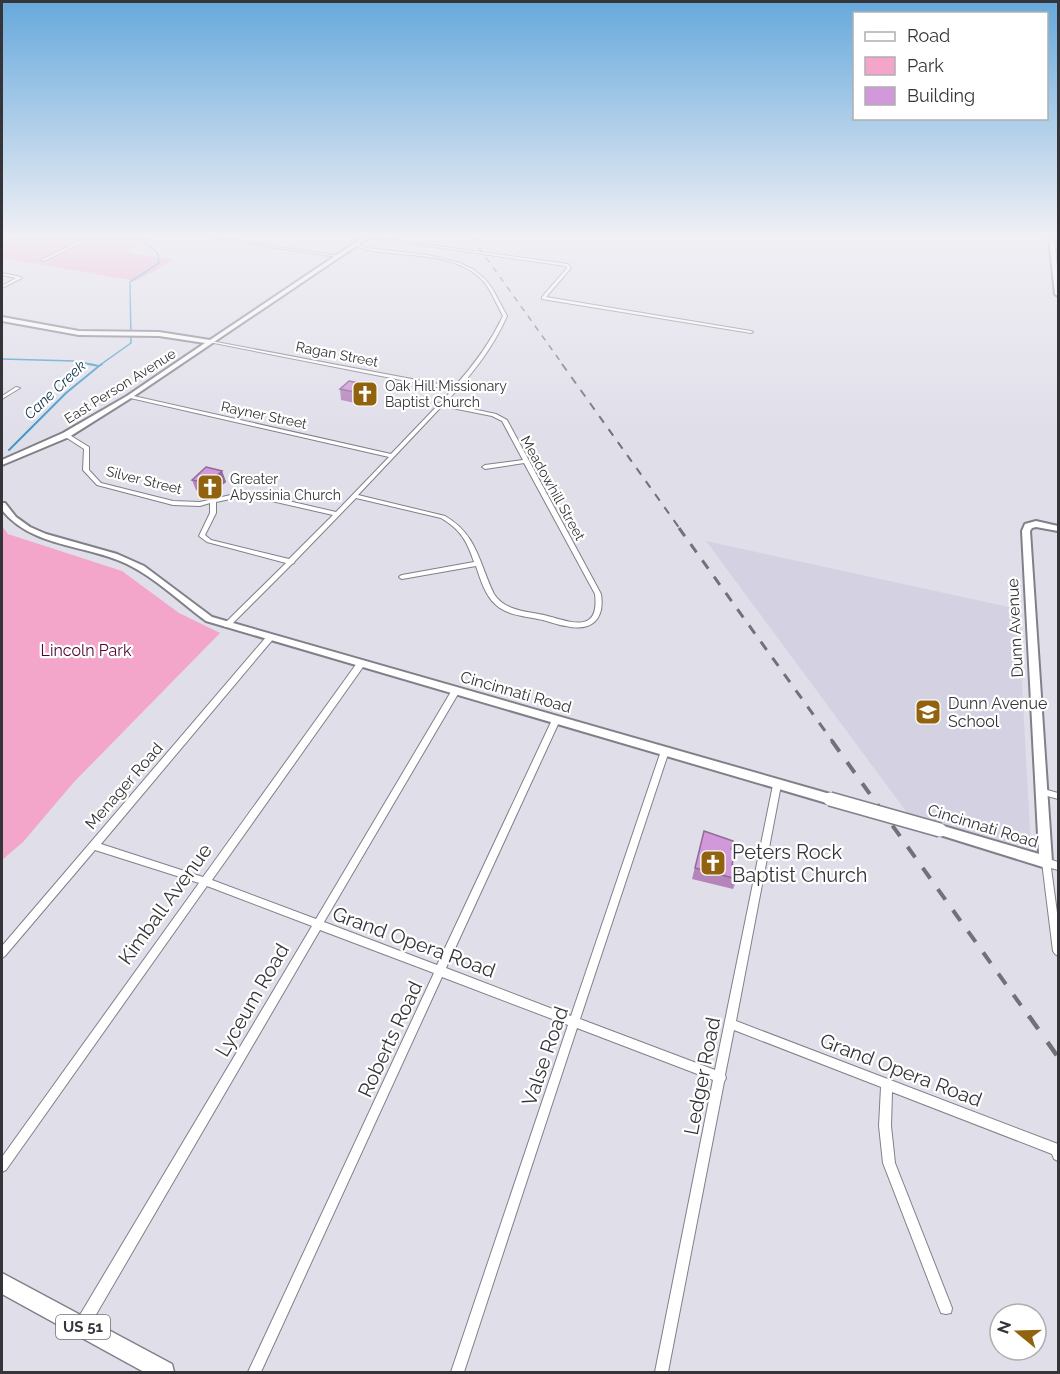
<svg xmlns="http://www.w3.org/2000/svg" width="1060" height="1374" font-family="Raleway,sans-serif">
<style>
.built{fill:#d4d1e3}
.green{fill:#f3a6c9}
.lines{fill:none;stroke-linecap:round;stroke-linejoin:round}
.stream-far1{stroke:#4499c9;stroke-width:1.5}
.stream{stroke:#4499c9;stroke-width:2}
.street-casing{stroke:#818089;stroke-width:2}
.secondary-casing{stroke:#818089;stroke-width:4}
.primary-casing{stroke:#818089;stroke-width:3}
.street{fill:#fff;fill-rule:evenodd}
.secondary{fill:#fff;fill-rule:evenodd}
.primary{fill:#fff;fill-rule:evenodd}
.rail-far4{stroke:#727177;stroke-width:1.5;stroke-dasharray:6 6;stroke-linecap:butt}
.rail-far3{stroke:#727177;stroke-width:2;stroke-dasharray:8 8;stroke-linecap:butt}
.rail-far2{stroke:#727177;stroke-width:3;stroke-dasharray:10 10;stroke-linecap:butt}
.rail-far1{stroke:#727177;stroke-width:4;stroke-dasharray:13 13;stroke-linecap:butt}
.rail{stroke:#727177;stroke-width:4.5;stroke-dasharray:16 16;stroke-linecap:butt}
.secondary-bridge-casing{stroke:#818089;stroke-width:16;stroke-linecap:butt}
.secondary-bridge{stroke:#fff;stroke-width:13}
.wall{fill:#b484bb}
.shaded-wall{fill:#926b98}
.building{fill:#d199d9;stroke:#926b98;stroke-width:1.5}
.labels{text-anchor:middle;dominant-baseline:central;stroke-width:4.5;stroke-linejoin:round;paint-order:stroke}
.far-street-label{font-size:14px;fill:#353438;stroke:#fff}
.far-poi-label{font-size:14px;fill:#353438;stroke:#fff;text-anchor:start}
.far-water-label{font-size:15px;font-style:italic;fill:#10354a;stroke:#fff}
.shield{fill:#fff;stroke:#727174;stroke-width:1.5}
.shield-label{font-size:15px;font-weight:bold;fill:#353438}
.street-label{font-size:16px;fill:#353438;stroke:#fff}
.park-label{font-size:16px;fill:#500733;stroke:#fff}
.poi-label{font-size:16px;fill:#353438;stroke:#fff;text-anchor:start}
.near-poi-label{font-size:20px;fill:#353438;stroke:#fff;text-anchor:start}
.near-street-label{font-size:20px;fill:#353438;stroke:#fff}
</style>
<rect width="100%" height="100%" fill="#e0dee9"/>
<path class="built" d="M706,541L1018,609L1031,849L908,814Z"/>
<g class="green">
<path d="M2,238H151L124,252L174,260L136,281L2,258Z"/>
<path d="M2,526L8,534L122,571L179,613L220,633L74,782L23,842L2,860Z"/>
</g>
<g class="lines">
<g class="stream-far1">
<path d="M2,359L75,361L95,365"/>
<path d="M100,365L131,343L130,282L159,263L158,254L140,238"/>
</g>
<g class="stream">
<path d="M99,366L102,364"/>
<path d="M9,450L66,393L99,366L88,364"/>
</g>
<g class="street-casing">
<g id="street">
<path d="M87,238H91L44,261L41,260Z"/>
<path d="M213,238H220L339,256L337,257Z"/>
<path d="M372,238H380L568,264L571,268L546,297L751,331L753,332L751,333L542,299V297L567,268L566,266Z"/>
<path d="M355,243L366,248L428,255L460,263L474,270L485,279L492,288L507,316C492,350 470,377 445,403L496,414L507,420L601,594C605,620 591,632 566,626C558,625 551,622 543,620C527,616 507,616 495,604C485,595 480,578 476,566L402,579L400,578L399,577L400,576L402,575L474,562C467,541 461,530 441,518L356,498L295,561L294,563L292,564L229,627H225L224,625L225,623L286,563L207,542L199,536L210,513V503L200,506L173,505L97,485L83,470L84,449L64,436V434H68L89,447V470L101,483L173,501L200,502L235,494L254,493L336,512L389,457L126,397L129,395L391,454L438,405V403H440L452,390L209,342L211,341L454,387C474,365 490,343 503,316C497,305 492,293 485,283C465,259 427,256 399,254C383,252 368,252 354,245ZM442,406L492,416L502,421L523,460L485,465L482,467L485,469L524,463L595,594C600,636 568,621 544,615C526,611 505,611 494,594C479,563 477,534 445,516L358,495ZM254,497L333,515L289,559L211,540L205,535L216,513V502L235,498Z"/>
<path d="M2,273L21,277L22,278L2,288V286L16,278L2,275Z"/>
<path d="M16,387L20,388L2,399V396Z"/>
<path d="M267,636H270L274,638L101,844L203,877L357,663H363L364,665L363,667L212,880L316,919L452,690H458L459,692L458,694L324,922L437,965L552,720L553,718H559L560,720L446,968L571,1016L661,751L662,749H668L669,751L580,1019L715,1070L773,785L774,783L777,782L780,783L781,785L736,1021L1058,1144V1161L1054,1159L1052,1154L892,1092L891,1126L895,1163L952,1308L951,1313L946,1314L941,1313L883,1163L879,1126L881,1087L734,1030L725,1075L726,1078L724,1082L668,1372H655L713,1080L577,1028L464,1372H451L568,1025L442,977L261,1372H248L434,973L320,930L87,1330L82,1331L77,1330L76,1325L77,1320L312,926L207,886L6,1170L2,1172V1157L199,883L95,850L5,956L2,958V946Z"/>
<path d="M1040,788L1058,793V799L1037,793L1036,791L1037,789Z"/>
<path d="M1046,858L1058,862V870L1051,868L1058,920V956L1055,954L1053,951L1042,862L1043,859Z"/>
</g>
</g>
<g class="secondary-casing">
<g id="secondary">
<path d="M362,238H368L131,398L69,437L2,465V460L63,433L127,396L205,343L159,336L79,335L2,321V317L79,331L159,332L210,340Z"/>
<path d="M1049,238H1054L1058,276V296L1055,294Z"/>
<path d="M2,503H5L16,517L30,527L46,534L117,554L144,566L212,617L830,794L834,796L836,799L834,802L830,804L206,621C180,602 156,578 127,564C85,544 33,548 2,510Z"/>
<path d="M1036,521L1058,526V531L1036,527L1032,528L1030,531L1052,862L1050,866L1046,868L940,835L936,834L934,830L936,826L940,825L1039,854L1022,531L1025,524Z"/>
</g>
</g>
<g class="primary-casing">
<path id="primary" d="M2,1273L172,1364L174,1372H144L2,1294Z"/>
</g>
<use href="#street" class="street"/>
<use href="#secondary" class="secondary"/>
<use href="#primary" class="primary"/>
<path class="rail-far4" d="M472,238L563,365"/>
<path class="rail-far3" d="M562,364L680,529"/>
<path class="rail-far2" d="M679,528L833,742"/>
<path class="rail-far1" d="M832,741L1030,1018"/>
<path class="rail" d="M1029,1016L1058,1057"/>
<g class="secondary-bridge-casing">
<path id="secondary-bridge" d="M830,799L940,830"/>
</g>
<use href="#secondary-bridge" class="secondary-bridge"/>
</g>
<g class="wall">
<path d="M368,385L369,395L360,404L341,400L340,389Z"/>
<path d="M222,471L226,482L211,494L196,490L192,480Z"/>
<path d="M704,831L731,849L732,865L737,879L733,889L692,879Z"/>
</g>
<g class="shaded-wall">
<path d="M368,385L369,395L360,404L359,393Z"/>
<path d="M222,471L226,482L211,494L208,483Z"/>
</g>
<g class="building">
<path d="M349,381L368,385L359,393L340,389Z"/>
<path d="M206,467L222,471L208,483L192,480Z"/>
<path d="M704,831L733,841L731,849L735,851L732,865L740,867L737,879L695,868Z"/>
</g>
<linearGradient id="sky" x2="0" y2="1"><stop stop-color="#66a9dc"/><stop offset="0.55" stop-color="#f1f0f5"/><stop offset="1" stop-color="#f1f0f5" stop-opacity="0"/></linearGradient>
<rect width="1060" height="430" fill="url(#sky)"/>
<defs>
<g id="church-square" transform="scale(1.35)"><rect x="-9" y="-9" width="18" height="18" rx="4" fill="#91630e" stroke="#fff"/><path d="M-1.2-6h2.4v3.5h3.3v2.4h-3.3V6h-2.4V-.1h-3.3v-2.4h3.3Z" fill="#fff"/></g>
<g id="school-square" transform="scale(1.35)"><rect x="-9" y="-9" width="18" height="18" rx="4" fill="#91630e" stroke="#fff"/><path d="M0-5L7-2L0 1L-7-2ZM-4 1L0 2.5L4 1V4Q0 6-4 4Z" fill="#fff"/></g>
</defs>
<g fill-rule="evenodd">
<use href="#church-square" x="365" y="394"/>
<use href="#church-square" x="210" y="487"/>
<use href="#school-square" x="928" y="712"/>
<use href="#church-square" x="713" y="863"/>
</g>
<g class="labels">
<g class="far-street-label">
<text transform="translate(337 354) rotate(11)">Ragan Street</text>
<text transform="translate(120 386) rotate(-32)">East Person Avenue</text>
<text transform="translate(264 415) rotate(12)">Rayner Street</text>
<text transform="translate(144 480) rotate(14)">Silver Street</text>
<text transform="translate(553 488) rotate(61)">Meadowhill Street</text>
</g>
<g class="far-poi-label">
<text x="385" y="386">Oak Hill Missionary<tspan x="385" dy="16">Baptist Church</tspan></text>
<text x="230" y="479">Greater<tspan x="230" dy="16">Abyssinia Church</tspan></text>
</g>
<g class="far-water-label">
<text transform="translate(55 390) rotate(-43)">Cane Creek</text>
</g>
<rect class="shield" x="56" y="1315" width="54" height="24" rx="4.5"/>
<g class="shield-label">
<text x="83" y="1327">US 51</text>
</g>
<g class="street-label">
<text transform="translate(1015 628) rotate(-93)">Dunn Avenue</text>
<text transform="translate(516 692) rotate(16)">Cincinnati Road</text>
<text transform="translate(124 786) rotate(-49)">Menager Road</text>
<text transform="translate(983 826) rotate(17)">Cincinnati Road</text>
</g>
<g class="park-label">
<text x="86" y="650">Lincoln Park</text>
</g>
<g class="poi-label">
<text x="948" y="703">Dunn Avenue<tspan x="948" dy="18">School</tspan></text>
</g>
<g class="near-poi-label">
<text x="732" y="852">Peters Rock<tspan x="732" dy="23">Baptist Church</tspan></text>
</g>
<g class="near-street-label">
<text transform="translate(165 904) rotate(-54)">Kimball Avenue</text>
<text transform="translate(414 942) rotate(20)">Grand Opera Road</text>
<text transform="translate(252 1000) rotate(-60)">Lyceum Road</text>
<text transform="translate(390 1039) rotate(-65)">Roberts Road</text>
<text transform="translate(545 1056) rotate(-71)">Valse Road</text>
<text transform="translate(901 1070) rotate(21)">Grand Opera Road</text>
<text transform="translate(702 1076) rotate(-79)">Ledger Road</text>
</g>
</g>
<rect width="1060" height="1374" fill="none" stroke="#353438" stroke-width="6"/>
<rect x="853" y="12" width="195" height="108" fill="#ffffff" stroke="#aeaeaf" stroke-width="1.5"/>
<rect x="865" y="32" width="30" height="9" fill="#ffffff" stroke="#aeaeaf" stroke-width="1.5"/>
<text x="907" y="42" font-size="18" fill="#353438">Road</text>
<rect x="865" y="57" width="30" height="18" fill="#f3a6c9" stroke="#aeaeaf" stroke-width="1.5"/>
<text x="907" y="72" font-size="18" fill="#353438">Park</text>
<rect x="865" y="87" width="30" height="18" fill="#d199d9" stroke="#aeaeaf" stroke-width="1.5"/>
<text x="907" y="102" font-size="18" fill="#353438">Building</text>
<g transform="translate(1018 1332) rotate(289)"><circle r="28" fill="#ffffff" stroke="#aeaeaf" stroke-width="1.5"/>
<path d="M0-4.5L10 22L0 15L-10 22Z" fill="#91630e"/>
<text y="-9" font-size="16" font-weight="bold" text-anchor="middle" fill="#353438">N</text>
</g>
</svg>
